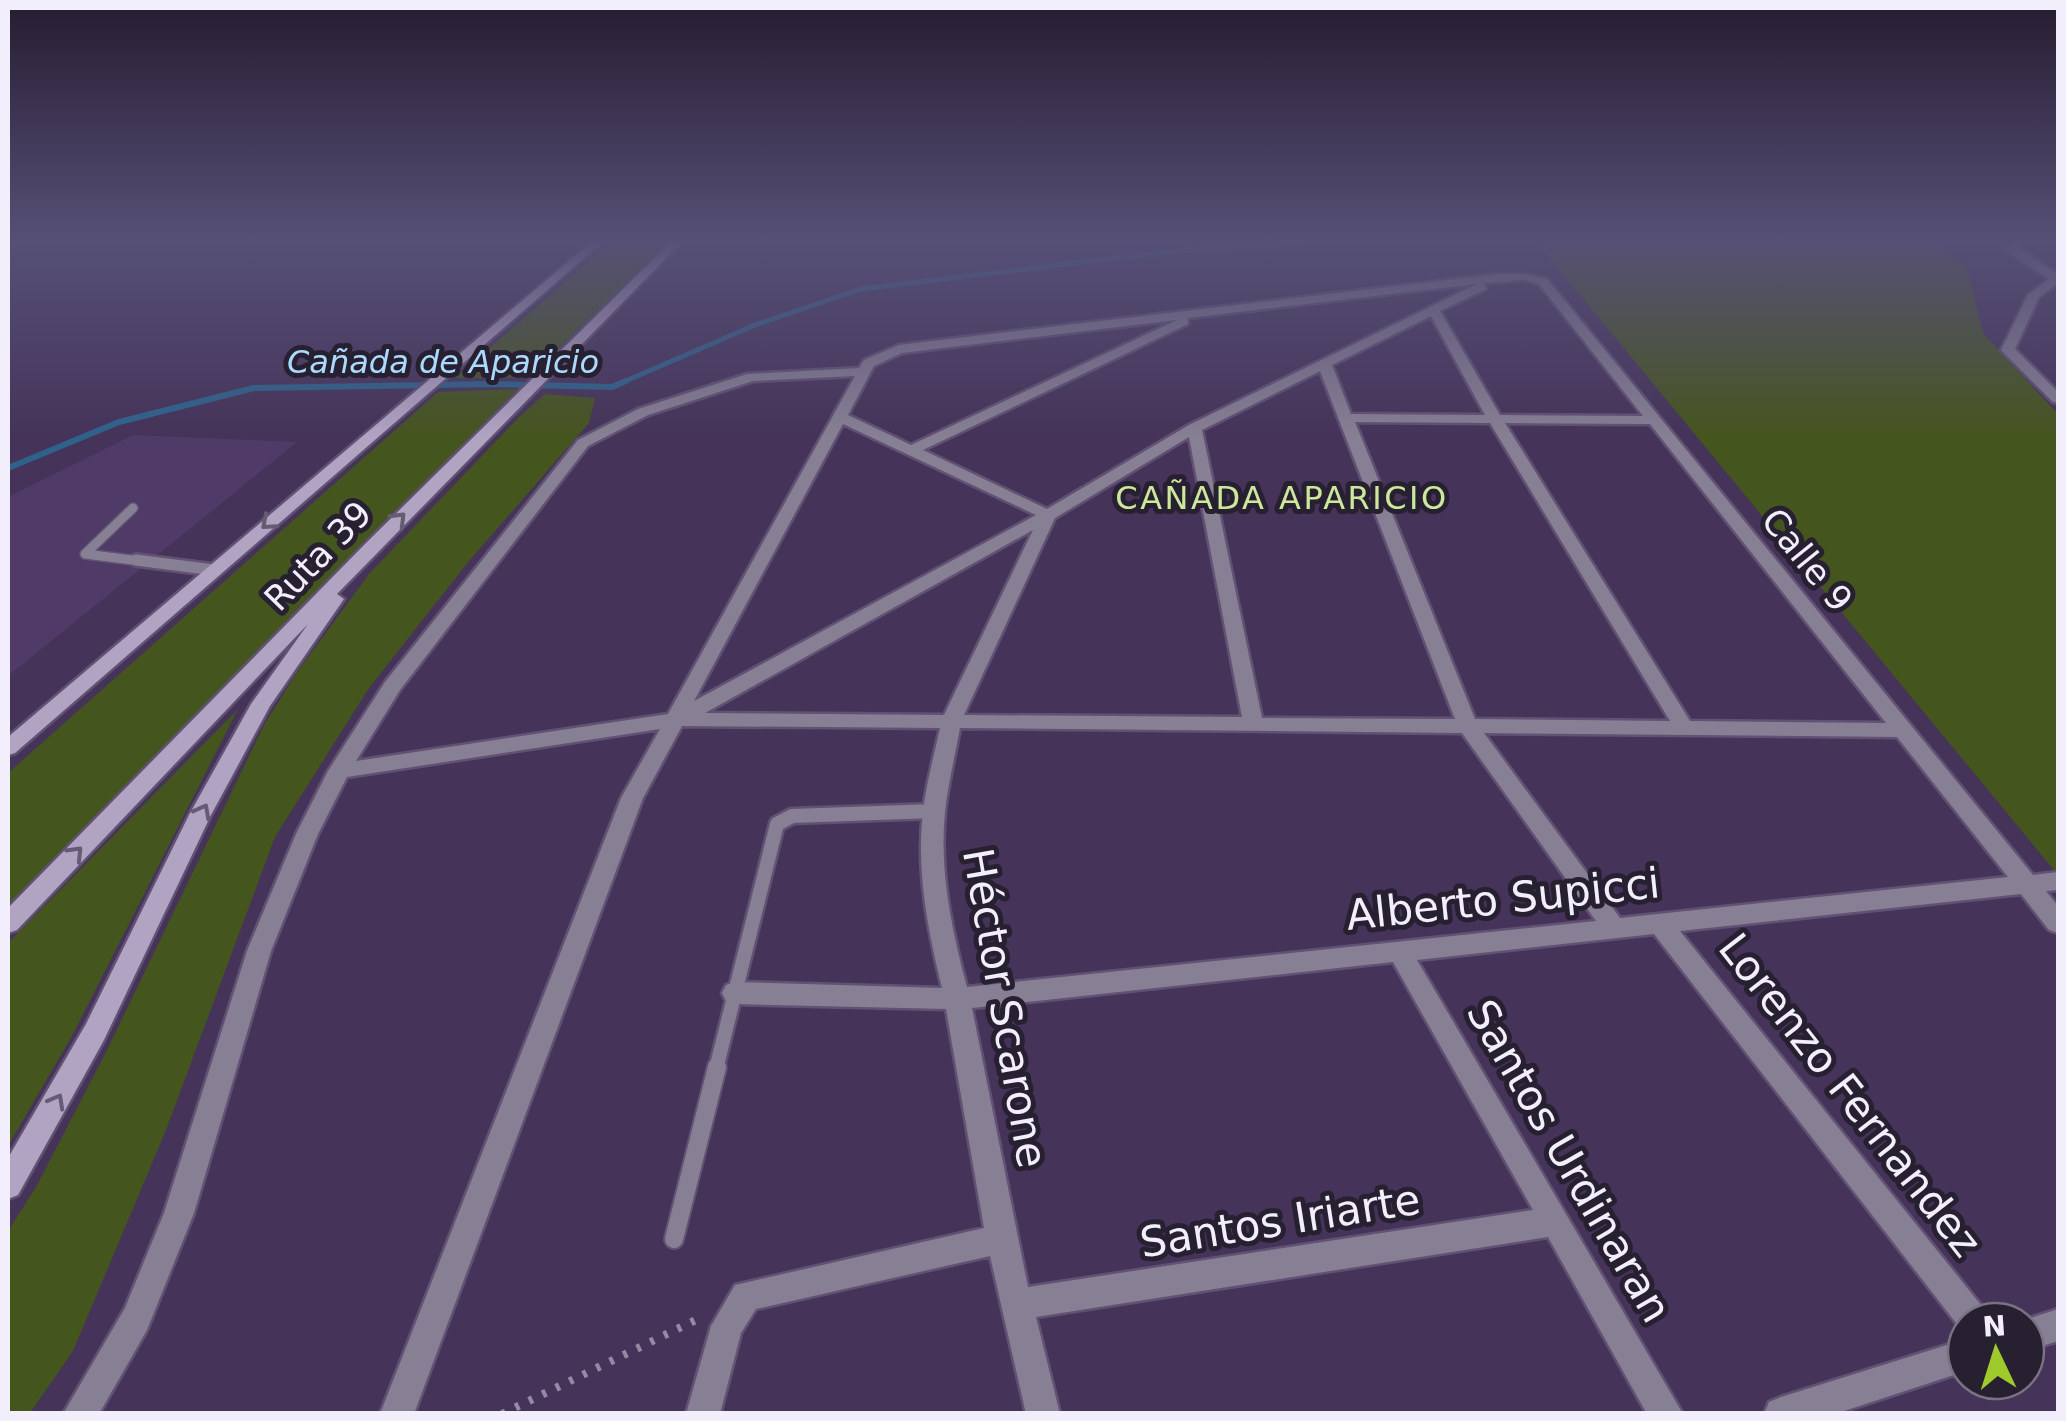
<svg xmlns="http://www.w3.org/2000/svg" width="2066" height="1421" font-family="'DejaVu Sans',sans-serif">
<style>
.built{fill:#503b68}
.green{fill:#45551e}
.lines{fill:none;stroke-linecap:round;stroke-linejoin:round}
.stream-far1{stroke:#2e628b;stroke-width:5}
.stream{stroke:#2e628b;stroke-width:6}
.lane-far3-casing{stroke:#615173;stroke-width:12}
.lane-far2-casing{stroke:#615173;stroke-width:16}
.lane-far1-casing{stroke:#615173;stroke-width:19}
.lane-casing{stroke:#615173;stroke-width:22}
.street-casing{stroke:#615173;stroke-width:5}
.secondary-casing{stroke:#615173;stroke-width:5}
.path{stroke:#9589a4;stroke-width:8;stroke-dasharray:4 11;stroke-linecap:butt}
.lane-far3{stroke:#877f93;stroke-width:9}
.lane-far2{stroke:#877f93;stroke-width:11}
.lane-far1{stroke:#877f93;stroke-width:14}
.lane{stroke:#877f93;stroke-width:18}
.street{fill:#877f93;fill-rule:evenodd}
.secondary{fill:#b1a4c3;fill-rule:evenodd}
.oneway{stroke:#655b73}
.labels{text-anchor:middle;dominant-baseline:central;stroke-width:10;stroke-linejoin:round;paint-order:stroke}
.far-water-label{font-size:32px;font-style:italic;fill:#acd9fe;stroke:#272031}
.far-neighbourhood-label{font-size:32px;letter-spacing:2.5px;fill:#cde79d;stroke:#272031}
.street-label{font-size:35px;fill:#f3eefc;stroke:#272031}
.near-street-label{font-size:42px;fill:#f3eefc;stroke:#272031}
</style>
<rect width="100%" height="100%" fill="#453359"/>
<path class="built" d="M133,435L297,442L8,676V497Z"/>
<g class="green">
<path d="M614,239H671L528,378H455Z"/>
<path d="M1534,239H1934L1967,267L1983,333L2058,414V875Z"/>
<path d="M518,389L8,905V773L438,392Z"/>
<path d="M545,394L595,398L589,423L469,561L369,688L275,837L166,1130L73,1351L30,1413H8V1231L36,1187L105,1054L264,725L297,672L369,574L519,417Z"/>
<path d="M238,709L72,1036L8,1146V943Z"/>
</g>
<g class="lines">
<path class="stream-far1" d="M621,383L755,325L861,289L1175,251L1351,239"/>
<path class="stream" d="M8,468L119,422L254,388L493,384L612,387L626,381"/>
<g class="lane-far3-casing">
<path id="lane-far3" d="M133,508L85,554L156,563"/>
</g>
<g class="lane-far2-casing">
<path id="lane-far2" d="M136,560L214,570"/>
</g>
<g class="lane-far1-casing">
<path id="lane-far1" d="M716,1069L777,824L792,816L934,811"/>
</g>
<g class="lane-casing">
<path id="lane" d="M674,1239L717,1067"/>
</g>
<g class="street-casing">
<g id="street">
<path d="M2016,239H2027L2019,248L2058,274V283L2039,297L2015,349L2058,392V403L2053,402L2001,350L2028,295L2049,279L2008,251L2006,249Z"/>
<path d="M1497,274H1525L1547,279L2033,875L2058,872V890L2046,891L2058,906V933L2049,930L2021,894L1680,931L1985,1310L1990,1321H1966V1334L1963,1332L1654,934L1417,960L1683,1414H1647L1548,1237L1036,1317L1060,1414H1026L990,1256L756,1309L741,1333L720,1414H686L711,1326L735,1285L984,1228L946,1009L735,1004L726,1001L722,993L726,985L735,982L942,988C928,931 916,871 923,812C926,784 934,756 940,728L682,726L643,798L414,1414H380L621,798L660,729L347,777L318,834L271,951L194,1213L147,1330L99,1414H63L125,1308L164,1213L247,951L296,834L328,771L385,682L578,440L638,409L747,374L859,368L864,360L899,345ZM1525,280L1539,284L1643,416L1500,415L1440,311L1486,289L1484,283ZM1477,284L1189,425L1047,509L923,450L1188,324V318ZM1431,316L1485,415L1351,414L1332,365ZM1177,320L911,445L848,415L874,366L902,353ZM1320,371L1455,719L1262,718L1202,430ZM855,376L668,714L356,761L400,690L588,446L648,415L753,381ZM1355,422L1490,423L1670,721L1475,719ZM1505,423L1650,424L1886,723L1690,721ZM843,424L1036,515L694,701ZM1189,437L1242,717L964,715L1055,518ZM1033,530L944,715L705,713ZM960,728L1462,733L1596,921L967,987C952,931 939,871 945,812C948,784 955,756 960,728ZM1484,733L1897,737L2008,877L1620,918ZM1393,962L1533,1210L1028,1287L972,1008Z"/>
<path d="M2058,1309V1341L2026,1351V1321H2021Z"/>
<path d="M1966,1339V1371L1835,1414H1764L1769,1402L1781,1397Z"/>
</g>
</g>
<g class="secondary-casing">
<g id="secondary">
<path d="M595,239H606L15,753L8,755V737Z"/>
<path d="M674,239H685L337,594L344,599L270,706L211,815L104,1040L18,1195L8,1199V1158L86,1024L189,815L251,704L308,624L17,930L8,933V908L365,544Z"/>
</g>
</g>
<path class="path" d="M502,1414L702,1317"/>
<use href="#lane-far3" class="lane-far3"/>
<use href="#lane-far2" class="lane-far2"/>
<use href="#lane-far1" class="lane-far1"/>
<use href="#lane" class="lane"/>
<use href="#street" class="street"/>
<use href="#secondary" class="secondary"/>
</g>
<defs><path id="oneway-chevron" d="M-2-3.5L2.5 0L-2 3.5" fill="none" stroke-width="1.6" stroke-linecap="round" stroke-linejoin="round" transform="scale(2.5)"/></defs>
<g class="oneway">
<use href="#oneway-chevron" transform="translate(399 519) rotate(-45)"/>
<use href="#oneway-chevron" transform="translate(268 523) rotate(139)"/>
<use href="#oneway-chevron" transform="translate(203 811) rotate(-62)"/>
<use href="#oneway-chevron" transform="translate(76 853) rotate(-46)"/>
<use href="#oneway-chevron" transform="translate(57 1101) rotate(-61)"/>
</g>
<linearGradient id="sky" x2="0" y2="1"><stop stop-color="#261c31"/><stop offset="0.55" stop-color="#565076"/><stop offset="1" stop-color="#565076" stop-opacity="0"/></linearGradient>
<rect width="2066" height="438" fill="url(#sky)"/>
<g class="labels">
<g class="far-water-label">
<text x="443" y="362">Cañada de Aparicio</text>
</g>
<g class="far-neighbourhood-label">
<text x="1282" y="498">CAÑADA APARICIO</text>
</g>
<g class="street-label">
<text transform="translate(318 556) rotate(-46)">Ruta 39</text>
<text transform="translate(1807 560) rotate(51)">Calle 9</text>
</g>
<g class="near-street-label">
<text transform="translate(1503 899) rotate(-6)">Alberto Supicci</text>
<text transform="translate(1005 1008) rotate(80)">Héctor Scarone</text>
<text transform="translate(1850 1095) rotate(52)">Lorenzo Fernandez</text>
<text transform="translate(1569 1161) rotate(60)">Santos Urdinaran</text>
<text transform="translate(1280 1221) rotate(-9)">Santos Iriarte</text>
</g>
</g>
<rect width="2066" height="1421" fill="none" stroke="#f3eefc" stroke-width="20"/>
<g transform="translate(1996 1351) rotate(356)"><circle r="48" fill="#272031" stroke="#797282" stroke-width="2.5"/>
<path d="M0-8L18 38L0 25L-18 38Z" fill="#9fca2c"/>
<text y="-15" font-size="28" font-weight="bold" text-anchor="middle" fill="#f3eefc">N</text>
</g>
</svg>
